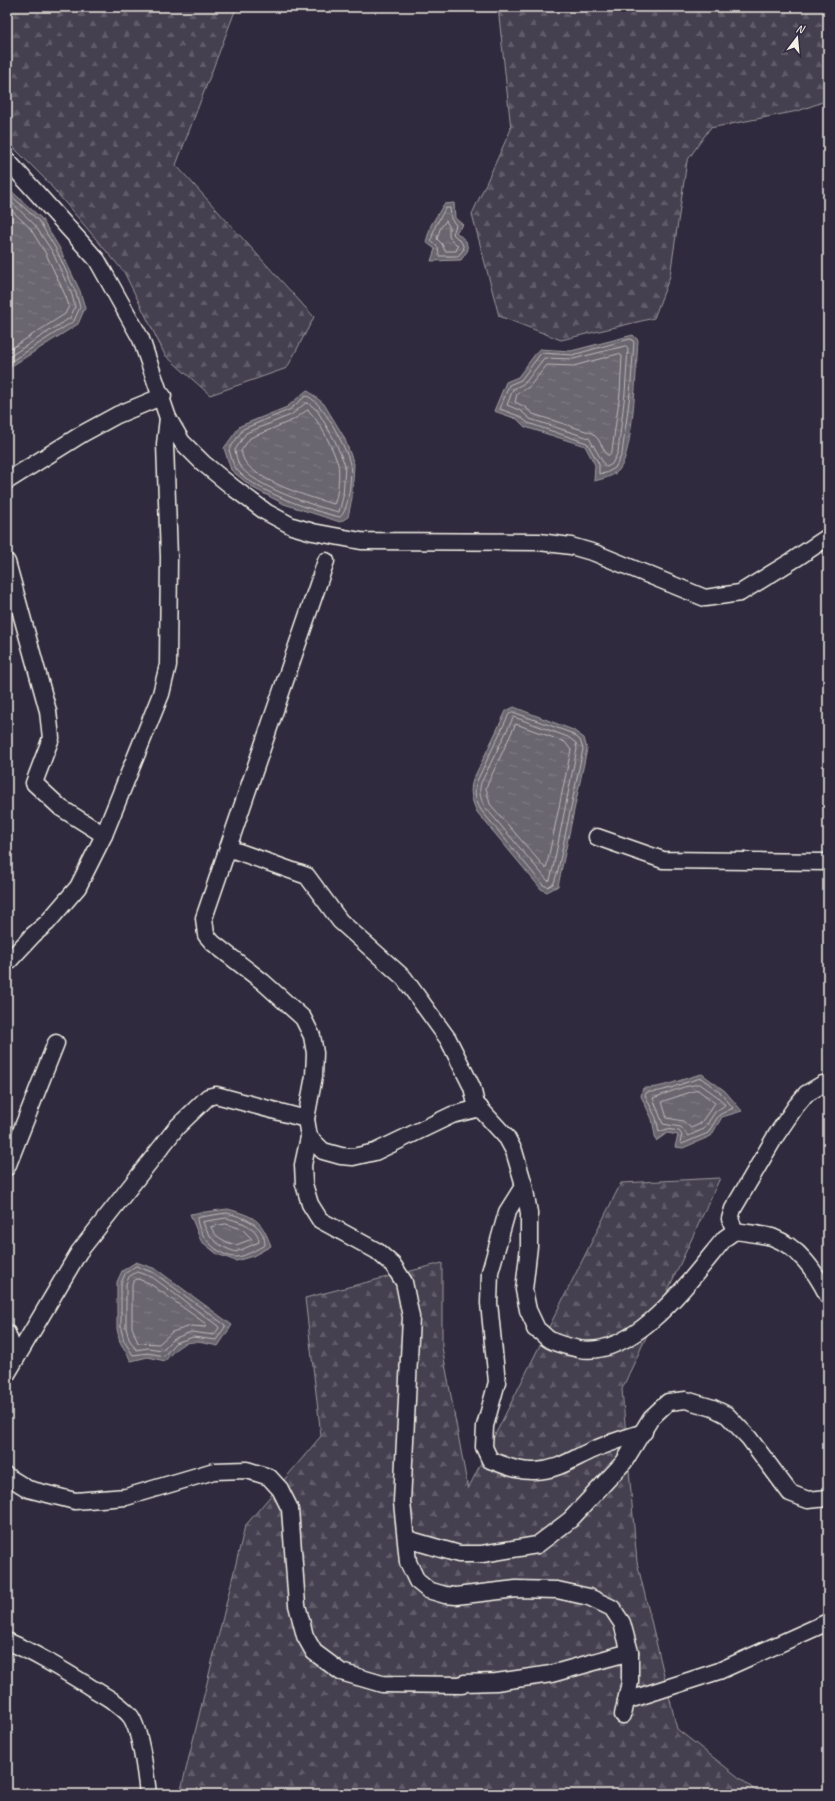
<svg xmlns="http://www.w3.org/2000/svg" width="835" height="1801" font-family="Caveat,sans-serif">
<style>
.forest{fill:url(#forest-firs);stroke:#9c989c}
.water{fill:url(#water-ripples);stroke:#a19ea0}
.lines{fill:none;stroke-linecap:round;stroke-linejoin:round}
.shore{stroke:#bdb9b8;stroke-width:1}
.minor-casing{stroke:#f4f1e8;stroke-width:19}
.minor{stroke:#2f2a3d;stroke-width:16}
</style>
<defs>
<pattern id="forest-firs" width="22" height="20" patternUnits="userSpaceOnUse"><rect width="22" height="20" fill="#454050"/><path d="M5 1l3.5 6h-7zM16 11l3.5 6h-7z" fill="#605c69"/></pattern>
<pattern id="water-ripples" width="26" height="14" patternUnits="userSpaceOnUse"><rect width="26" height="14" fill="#6a6670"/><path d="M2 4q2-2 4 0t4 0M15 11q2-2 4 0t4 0" fill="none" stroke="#807c84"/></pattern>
</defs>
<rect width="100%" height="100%" fill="#2f2a3d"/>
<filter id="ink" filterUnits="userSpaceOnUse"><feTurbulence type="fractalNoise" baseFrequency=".025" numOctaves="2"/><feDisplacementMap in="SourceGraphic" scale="8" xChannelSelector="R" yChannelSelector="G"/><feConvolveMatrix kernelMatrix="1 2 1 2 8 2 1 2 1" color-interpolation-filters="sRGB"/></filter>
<g filter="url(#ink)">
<g class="forest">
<path d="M7,7H245L235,11L176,165L314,317L287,368L210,395L165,355L124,272L45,179L7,141Z"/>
<path d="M498,7H828V100L798,111L710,128L687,161L670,276L654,318L561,340L499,316L472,214L511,129Z"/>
<path d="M720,1178L622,1389L637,1562L677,1729L760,1794H180L245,1526L321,1436L305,1298L442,1263V1347L468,1489L621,1183Z"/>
</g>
<g class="water">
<path d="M7,187L41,218L59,247L80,291L85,308L78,324L7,369Z"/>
<path d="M454,203L455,218L463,225L456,232L466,241L468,250L461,260L431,261L435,249L426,242L431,225L444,204Z"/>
<path d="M633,335L638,340C636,366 634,452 619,470C613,477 602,479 594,481L595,465L585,446L525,427L517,419L494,411L506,382L518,377L539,349L571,351Z"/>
<path d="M307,390L324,404L344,437L354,464L352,498L348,517L340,522L284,504L253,488L231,470L224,448L240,426L287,407Z"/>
<path d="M514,707L573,730L584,738L587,749L558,886L547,892L541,889L477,812C472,801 469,791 473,780L506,711Z"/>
<path d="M702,1074L725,1091L742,1111L722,1117L711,1136L683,1148L675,1147L678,1135L667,1133L656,1141L652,1119L641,1096L643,1088C662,1089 683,1078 702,1074Z"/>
<path d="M228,1209C255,1217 261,1219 271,1246L253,1256L236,1261L217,1254L201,1241L190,1214Z"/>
<path d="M136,1262L156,1269L232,1325L218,1346C190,1340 184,1338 165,1361L148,1357L131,1361L120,1342L117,1329V1282L122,1271Z"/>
</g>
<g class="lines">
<g class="shore">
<path d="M7,192L39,221L56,249L76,293L80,307L74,321L7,364"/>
<path d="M7,198L34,224L52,251L72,295L75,307L70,318L7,358"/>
<path d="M7,206L30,228L46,254L66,297L69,306L65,314L7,351"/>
<path d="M446,208H450L451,219L456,225L453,234L462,243L464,249L458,256H439L438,247L431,241L435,227Z"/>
<path d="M446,221L449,226V237L458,246L456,251H445L442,244L437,239L440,229Z"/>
<path d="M631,339L634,342L630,394L622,454L615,468L606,473L599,474V464L587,443L528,423L519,416L500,409L509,385L521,380L541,353L572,355Z"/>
<path d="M626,346L628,348L625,393L618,452L612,464L607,467L605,466L589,438L530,419L521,411L507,405L513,389L525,383L544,358L573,359Z"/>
<path d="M619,354L622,356L620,393L612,451L609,455H607L598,439L592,433L533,414L525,407L515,402L517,394L529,387L547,365L573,366Z"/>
<path d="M306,396C321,398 347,449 350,464C352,475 349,511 340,517C315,512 248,489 235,467C232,463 231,455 229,450L243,429L289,410Z"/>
<path d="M306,403H308L317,410L335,441L345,465L343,497L339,512C313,506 255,487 239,465C237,461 236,455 235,450L246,433L291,415Z"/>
<path d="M308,410C320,421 333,449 338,464C340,471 338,498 334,504C313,499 254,480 244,460C243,458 242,454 241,451L250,438L293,420Z"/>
<path d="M513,712L571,733L580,740L583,749L558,870L554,883L548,887L543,885L481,810C476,801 473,792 477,781L509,714Z"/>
<path d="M514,717L568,737L576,743L577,749L553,868L550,880L548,881L485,807C481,800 478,792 481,783Z"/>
<path d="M516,724L565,742L571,750L546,869L490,804L486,788Z"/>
<path d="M701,1078L722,1094L733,1108L719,1115L708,1133L682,1144L680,1142L682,1135L679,1131L667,1129L659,1132L656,1118L645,1095L647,1092C665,1093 683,1082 701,1078Z"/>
<path d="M700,1084L718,1097L725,1105L715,1112L704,1129L688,1136L681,1127L663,1124L653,1098L684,1087Z"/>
<path d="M698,1090L715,1103L700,1124L691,1128L683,1121L667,1118L662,1102Z"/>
<path d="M227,1213C243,1217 265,1224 265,1245C257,1249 245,1257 236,1257C218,1257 197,1234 197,1218Z"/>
<path d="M227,1218C240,1222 258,1226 259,1242L236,1252C220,1247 208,1239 203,1222Z"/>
<path d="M226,1224L242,1229L252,1239L236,1245C226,1242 215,1238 211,1227Z"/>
<path d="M136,1266L154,1273L225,1325V1327L216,1340L193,1337L175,1343L164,1356L148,1353L133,1355L124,1341L121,1329V1283L125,1274Z"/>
<path d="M137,1272L152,1277L218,1326L219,1328L214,1335L191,1332L173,1339L162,1350L148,1348L136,1350L129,1339L126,1328V1284L129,1277Z"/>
<path d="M138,1279L149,1283L206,1324V1327L191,1326L172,1332L159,1344L138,1343L132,1327V1285L134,1281Z"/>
</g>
<g class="minor-casing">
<g id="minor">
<path d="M7,160L97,260L141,339L168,418L182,442L203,463L235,489L266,512L292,526L313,532L361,541L539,542L571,546L595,553L705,598L740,593L795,559L828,537"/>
<path d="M7,481L82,434L117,415L163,396"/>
<path d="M326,561L204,918L206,935L213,943L263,982L303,1018L312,1036L315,1053L314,1076L306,1119L309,1137L303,1165L304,1184L310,1204L320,1220L377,1251L393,1265L404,1282L411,1317L402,1502L408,1562L417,1581L428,1590L445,1595L456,1596L516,1589L557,1590L589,1597L612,1608L622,1623L630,1652V1682L623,1715"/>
<path d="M7,562L48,711L51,738L34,783L61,808L104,835"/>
<path d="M597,837L663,860L828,862"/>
<path d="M228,848L307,876L340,921L404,978L448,1039L472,1087L476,1104L507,1138L514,1151L524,1185L529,1213V1246L524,1290L528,1310L536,1327L535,1329C542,1331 544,1337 550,1340C557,1344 570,1347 579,1349C636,1359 693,1276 725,1238L735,1231C747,1233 760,1234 772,1237C799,1247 815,1271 828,1296"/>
<path d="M7,963L33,935L47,923L78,887L104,835L161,694L168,665L169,557L165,444L168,418"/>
<path d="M309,1137L323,1151L341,1156L353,1157L375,1152L452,1115L480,1108"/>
<path d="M7,1167L56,1043"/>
<path d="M524,1185L507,1212L490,1272L489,1303L497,1382L485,1426L484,1447L490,1460C504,1465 519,1472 535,1471C560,1470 573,1458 595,1449C611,1442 628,1437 644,1432"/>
<path d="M735,1231L730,1219L733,1209L775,1137L796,1106L806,1094L823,1084L828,1086"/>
<path d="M7,1333L16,1358"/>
<path d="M7,1374L79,1252L177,1127L208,1097L216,1095L306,1119"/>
<path d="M7,1476L28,1489L75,1501L126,1497L214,1471L247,1470L269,1477L280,1489L290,1509L297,1605L305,1636L314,1652L341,1672L382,1684L462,1685L464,1683L496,1682L551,1674L630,1652"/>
<path d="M407,1539L459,1554H482L537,1545L570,1520L624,1462L651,1418L668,1402L686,1400L713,1408L727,1415L749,1438L790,1493L808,1500L828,1498"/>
<path d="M7,1641C35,1653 61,1669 87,1685C101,1694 120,1703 131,1717C141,1732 146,1776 148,1794"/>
<path d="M626,1701L719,1671L828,1622"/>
</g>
</g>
<use href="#minor" class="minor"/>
</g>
</g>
<rect width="835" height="1801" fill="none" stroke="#2f2a3d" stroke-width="24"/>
<rect x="12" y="12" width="811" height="1777" fill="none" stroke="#f4f1e8" stroke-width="1.5" filter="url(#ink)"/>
<g transform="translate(797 38) rotate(16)" stroke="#2f2a3d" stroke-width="3" paint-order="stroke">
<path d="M0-3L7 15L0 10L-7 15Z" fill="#f4f1e8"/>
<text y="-6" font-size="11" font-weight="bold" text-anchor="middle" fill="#f4f1e8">N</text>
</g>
</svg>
